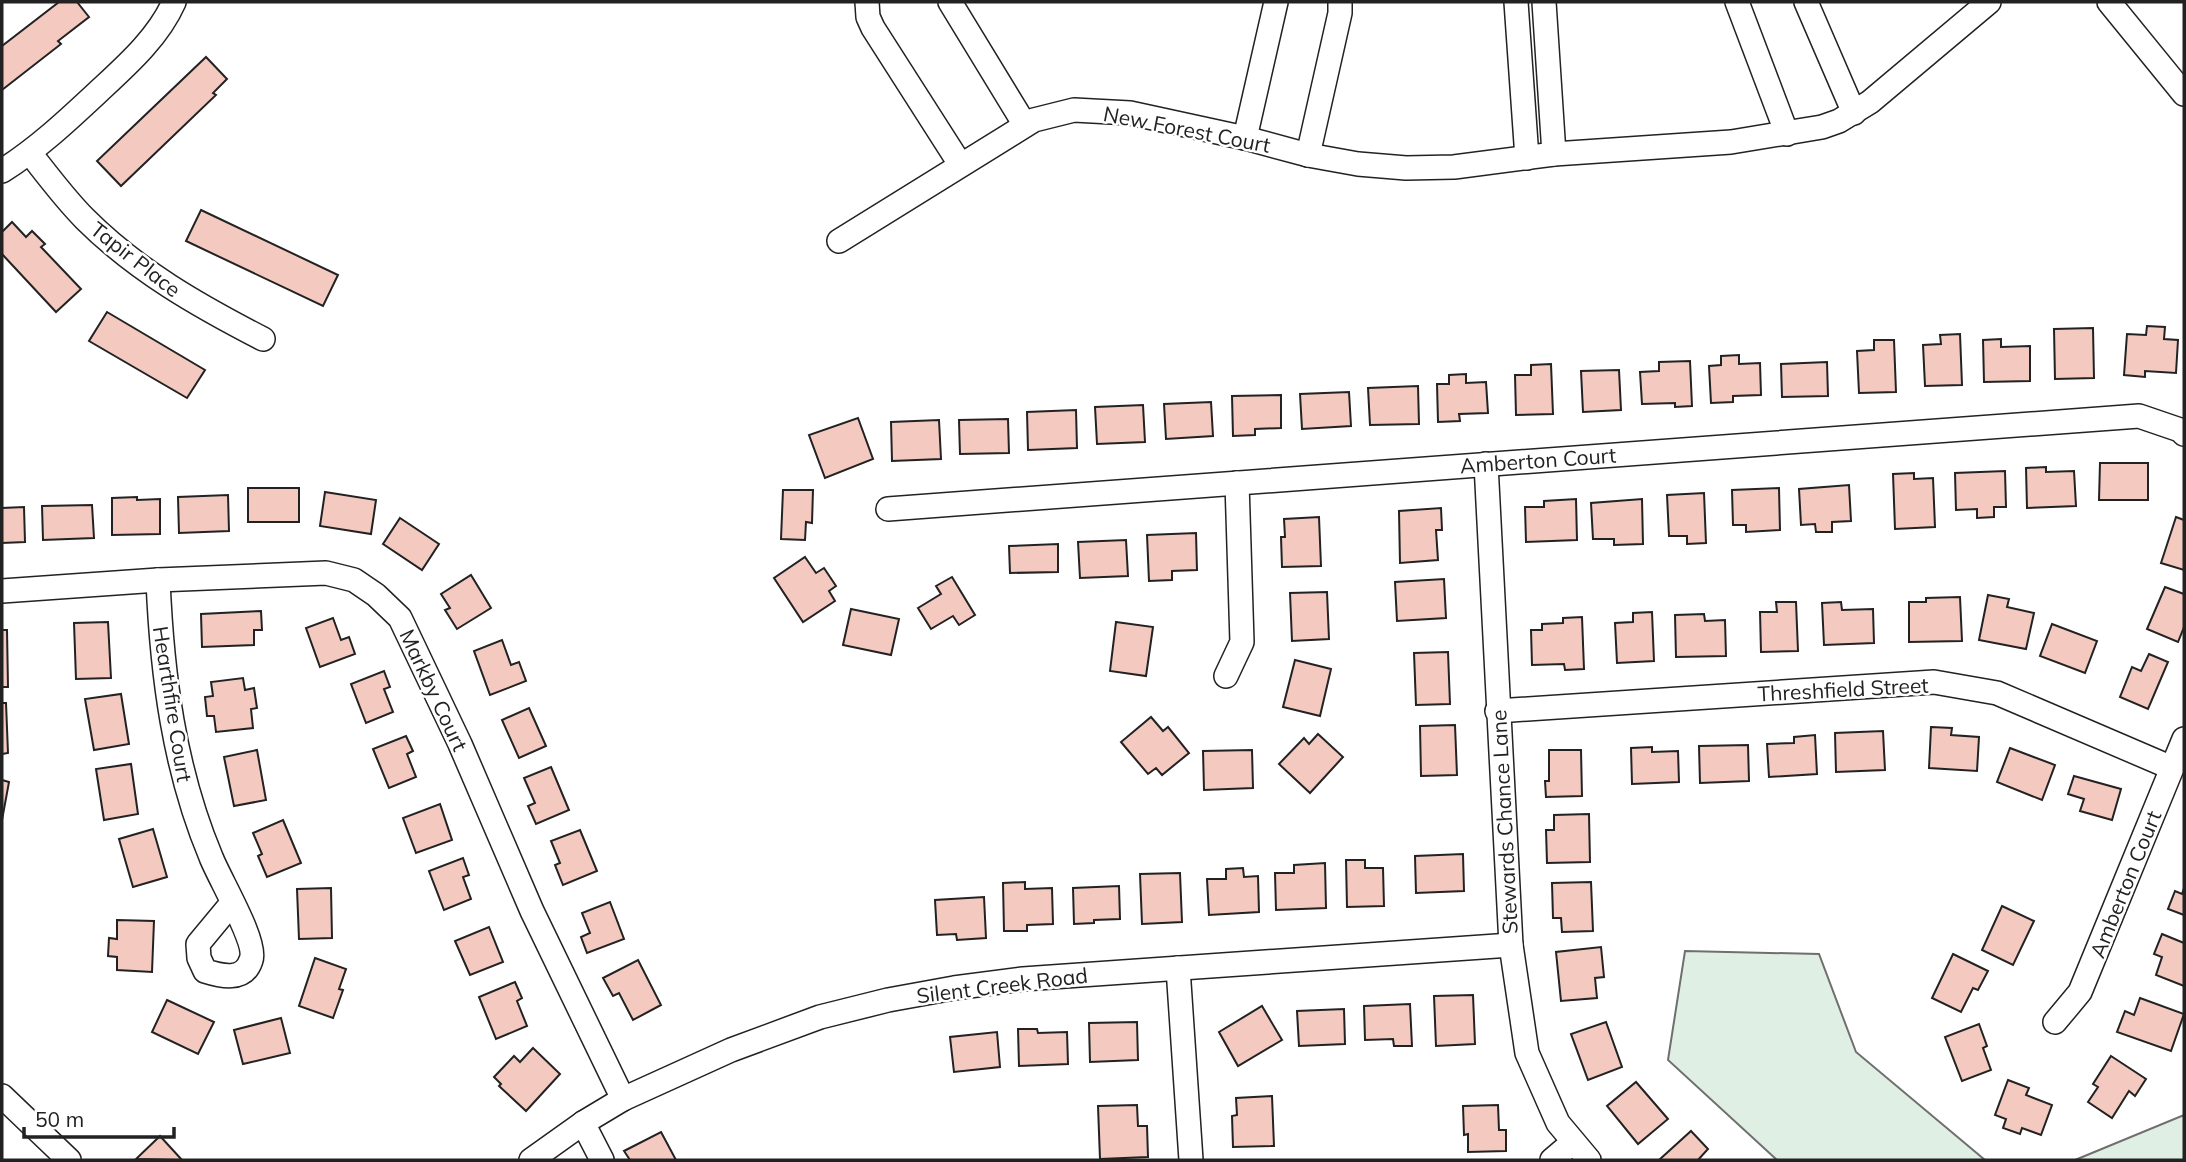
<svg xmlns="http://www.w3.org/2000/svg" width="2186" height="1162" font-family="Mulish,sans-serif">
<style>
.green{fill:#e0efe3;stroke:#6f6f6f;stroke-width:2}
.building{fill:#f3c9c0;stroke:#222;stroke-width:2}
.lines{fill:none;stroke-linecap:round;stroke-linejoin:round}
.minor-casing{stroke:#222;stroke-width:26}
.minor{stroke:#fff;stroke-width:23}
.labels{text-anchor:middle;dominant-baseline:central;stroke-width:5;stroke-linejoin:round;paint-order:stroke}
.street-label{font-size:21px;fill:#222;stroke:#fff}
</style>
<rect width="100%" height="100%" fill="#fff"/>
<g class="green">
<path d="M1685,951L1819,954L1856,1052L1985,1160H1777L1668,1060Z"/>
<path d="M2184,1115V1160H2075Z"/>
</g>
<g class="building">
<path d="M59,2H77L89,17L58,41L61,44L2,90V46Z"/>
<path d="M206,57L227,79L213,93L216,95L121,186L97,161Z"/>
<path d="M201,210L338,275L323,306L186,241Z"/>
<path d="M12,222L26,237L32,231L45,244L41,247L81,289L56,312L2,254V232Z"/>
<path d="M107,312L205,370L187,398L89,341Z"/>
<path d="M2147,326L2165,327L2164,339L2178,340L2176,373L2145,371V377L2124,375L2127,334L2146,335Z"/>
<path d="M2093,328L2094,378L2055,379L2054,329Z"/>
<path d="M1960,334L1962,385L1925,386L1923,345L1941,344L1940,335Z"/>
<path d="M2001,339V347L2030,346V381L1984,382L1983,340Z"/>
<path d="M1874,340H1894L1896,392L1859,393L1857,351L1874,350Z"/>
<path d="M1739,355V364L1760,363L1761,395L1733,396V402L1711,403L1709,366L1721,365V356Z"/>
<path d="M1690,361L1692,406L1675,407V403L1642,404L1640,372L1659,371V362Z"/>
<path d="M1827,362L1828,396L1782,397L1781,364Z"/>
<path d="M1551,364L1553,414L1516,415L1515,375H1531V365Z"/>
<path d="M1619,370L1621,410L1583,412L1581,371Z"/>
<path d="M1466,374V383L1486,382L1488,413L1459,414L1460,421L1438,422L1437,384H1449V375Z"/>
<path d="M1418,386L1419,424L1370,425L1368,388Z"/>
<path d="M1349,392L1351,426L1302,429L1300,394Z"/>
<path d="M1281,395V428L1255,429V435L1233,436L1232,396Z"/>
<path d="M1211,402L1213,436L1166,439L1164,404Z"/>
<path d="M1143,405L1145,442L1097,444L1095,407Z"/>
<path d="M1076,410L1077,448L1028,450L1027,412Z"/>
<path d="M858,418L873,459L825,478L809,435Z"/>
<path d="M1008,419L1009,453L960,454L959,420Z"/>
<path d="M939,420L941,459L892,461L891,422Z"/>
<path d="M2100,463H2148V500H2099Z"/>
<path d="M2046,467V472L2074,471L2076,506L2027,508L2026,468Z"/>
<path d="M2005,471L2006,507H1994V517L1977,518V509L1956,510L1955,473Z"/>
<path d="M1914,473V479L1933,478L1935,527L1895,529L1893,474Z"/>
<path d="M1849,485L1851,521L1832,522V532H1816L1815,524L1801,525L1799,489Z"/>
<rect x="248" y="488" width="51" height="34"/>
<path d="M1779,488L1780,530L1746,532V525H1733L1732,490Z"/>
<path d="M783,490H813L812,523L806,522L805,540L781,539Z"/>
<path d="M325,492L376,500L371,534L320,526Z"/>
<path d="M1704,493L1706,543L1687,544V536H1669L1667,495Z"/>
<path d="M228,495L229,531L179,533L178,497Z"/>
<path d="M137,497V500L160,499V534L112,535V498Z"/>
<path d="M1576,499L1577,540L1526,542L1525,507H1544V501Z"/>
<path d="M1642,499L1643,544L1614,545V539H1593L1591,503Z"/>
<path d="M92,505L94,538L43,540L42,506Z"/>
<path d="M24,507L25,542L2,543V508Z"/>
<path d="M1441,508L1442,530H1436L1438,560L1400,563L1399,511Z"/>
<path d="M1319,517L1321,566L1282,567L1281,537H1285L1284,519Z"/>
<path d="M2176,517L2184,520V570L2161,563Z"/>
<path d="M400,518L439,544L422,570L383,544Z"/>
<path d="M1196,533L1197,570L1172,571V580L1149,581L1147,535Z"/>
<path d="M1126,540L1128,576L1080,578L1078,542Z"/>
<path d="M1058,544V572L1010,573L1009,546Z"/>
<path d="M805,557L816,573L824,568L836,586L829,591L835,601L803,622L774,578Z"/>
<path d="M471,575L491,608L457,629L445,610L450,608L441,594Z"/>
<path d="M952,577L975,615L959,625L953,616L931,629L918,608L941,594L936,586Z"/>
<path d="M1444,579L1446,618L1397,621L1395,582Z"/>
<path d="M2165,587L2184,594V627L2178,642L2147,629Z"/>
<path d="M1327,592L1329,639L1292,641L1290,593Z"/>
<path d="M1988,595L2009,599L2007,607L2034,613L2026,649L1979,640Z"/>
<path d="M1960,597L1962,641L1909,642V602H1926V598Z"/>
<path d="M1776,602H1796L1798,651L1761,652L1760,612H1777Z"/>
<path d="M1841,602L1842,610L1873,609L1874,643L1824,645L1822,603Z"/>
<path d="M851,609L899,619L891,655L843,645Z"/>
<path d="M261,611L262,630H254V645L202,647L201,614Z"/>
<path d="M1652,612L1654,661L1617,663L1615,623L1633,622V613Z"/>
<path d="M1704,614L1705,621L1725,620L1726,656L1676,657L1675,615Z"/>
<path d="M1582,617L1584,669L1565,670L1564,664L1532,665L1531,630H1542V624L1563,623V618Z"/>
<path d="M333,618L341,640L349,637L355,654L320,667L306,628Z"/>
<path d="M108,622L111,678L76,679L74,623Z"/>
<path d="M1116,622L1153,627L1146,676L1110,671Z"/>
<path d="M2052,624L2097,641L2085,673L2040,656Z"/>
<path d="M2,630H7L8,687H2Z"/>
<path d="M502,640L511,665L519,662L526,681L490,695L474,651Z"/>
<path d="M1448,652L1450,704L1416,705L1414,653Z"/>
<path d="M2149,654L2168,662L2148,709L2120,697L2132,667L2141,671Z"/>
<path d="M1295,660L1331,669L1320,716L1283,707Z"/>
<path d="M384,671L390,687L384,689L393,712L366,723L351,684Z"/>
<path d="M243,678L245,690L254,688L257,708L251,709L253,728L216,732L214,716H207L205,697L213,696L211,682Z"/>
<path d="M121,694L129,744L94,750L85,699Z"/>
<path d="M2,703H6L8,753L2,754Z"/>
<path d="M529,708L546,746L519,758L502,720Z"/>
<path d="M1151,717L1163,731L1168,727L1189,753L1162,775L1156,768L1148,774L1121,742Z"/>
<path d="M1455,725L1457,775L1421,776L1420,726Z"/>
<path d="M1931,727L1952,728L1951,735L1979,737L1977,771L1929,768Z"/>
<path d="M1883,731L1885,770L1836,772L1835,733Z"/>
<path d="M1318,734L1343,757L1310,793L1279,764L1304,738L1309,744Z"/>
<path d="M1815,735L1817,774L1769,777L1767,744L1794,743V737Z"/>
<path d="M406,736L413,751L407,754L416,777L389,788L373,749Z"/>
<path d="M1748,745L1749,781L1700,783L1699,746Z"/>
<path d="M1652,747V752L1678,751L1679,782L1632,784L1631,748Z"/>
<path d="M2010,748L2055,765L2042,800L1997,782Z"/>
<path d="M257,750L266,800L234,806L224,757Z"/>
<path d="M1252,750L1253,788L1204,790L1203,751Z"/>
<path d="M1549,750H1581L1582,796L1546,797L1545,781H1549Z"/>
<path d="M131,764L138,814L104,820L96,769Z"/>
<path d="M551,767L569,810L536,824L528,806L535,803L524,778Z"/>
<path d="M2074,776L2121,789L2112,820L2080,811L2084,799L2068,794Z"/>
<path d="M2,780L9,782L2,820Z"/>
<path d="M440,804L452,840L416,853L403,818Z"/>
<path d="M1589,814L1590,862L1547,863L1546,830H1554V815Z"/>
<path d="M283,820L301,863L267,877L258,856L262,854L253,833Z"/>
<path d="M153,829L167,877L133,887L119,839Z"/>
<path d="M580,830L597,871L563,885L555,865L560,863L551,841Z"/>
<path d="M1463,854L1464,891L1416,893L1415,856Z"/>
<path d="M463,858L469,875L463,877L471,899L444,910L429,871Z"/>
<path d="M1346,860H1365V868H1383L1384,906L1347,907Z"/>
<path d="M1325,863L1326,908L1276,910L1275,873H1294V865Z"/>
<path d="M1243,868L1244,877L1258,876L1259,912L1209,915L1207,879H1226V869Z"/>
<path d="M1180,873L1182,922L1142,924L1140,874Z"/>
<path d="M1025,882V889L1052,888L1053,924L1027,925V931H1004L1003,883Z"/>
<path d="M1591,882L1593,931L1562,932L1561,918H1553L1552,883Z"/>
<path d="M1119,886L1120,919L1094,920V923L1074,924L1073,888Z"/>
<path d="M331,888L332,938L299,939L297,889Z"/>
<path d="M2184,888V915L2168,909L2175,891L2182,894Z"/>
<path d="M984,897L986,938L957,940L956,934L937,935L935,900Z"/>
<path d="M610,902L624,939L587,953L581,937L590,933L582,913Z"/>
<path d="M2002,906L2034,921L2013,965L1982,950Z"/>
<path d="M117,920L154,921L152,972L117,970V957L108,956L109,938L117,939Z"/>
<path d="M489,927L503,962L470,975L455,941Z"/>
<path d="M2162,934L2184,943V986L2156,975L2162,957L2154,954Z"/>
<path d="M1601,947L1604,977L1595,978L1597,998L1561,1001L1556,952Z"/>
<path d="M1953,954L1988,971L1978,990L1973,988L1961,1012L1932,998Z"/>
<path d="M315,958L346,969L339,989L343,990L333,1018L299,1006Z"/>
<path d="M638,960L661,1005L633,1020L619,993L613,996L603,978Z"/>
<path d="M515,982L522,998L517,1001L527,1026L496,1039L479,997Z"/>
<path d="M1473,995L1475,1044L1436,1046L1434,996Z"/>
<path d="M2140,998L2184,1014L2171,1051L2117,1032L2125,1011L2134,1015Z"/>
<path d="M167,1000L214,1022L198,1054L152,1032Z"/>
<path d="M1410,1004L1412,1046H1394L1393,1039L1365,1040L1364,1006Z"/>
<path d="M1262,1006L1282,1040L1238,1066L1219,1032Z"/>
<path d="M1344,1009L1345,1044L1299,1046L1297,1011Z"/>
<path d="M281,1018L290,1053L243,1064L234,1030Z"/>
<path d="M1137,1022L1138,1060L1090,1062L1089,1023Z"/>
<path d="M1606,1022L1622,1067L1588,1080L1571,1034Z"/>
<path d="M1979,1024L1987,1046L1983,1048L1991,1070L1962,1081L1945,1037Z"/>
<path d="M1018,1029H1037L1038,1033L1067,1032L1068,1064L1019,1066Z"/>
<path d="M997,1032L1000,1067L954,1072L950,1037Z"/>
<path d="M533,1048L560,1074L526,1111L499,1086L501,1084L494,1077L514,1056L520,1062Z"/>
<path d="M2111,1056L2146,1079L2135,1096L2129,1091L2112,1118L2088,1102L2098,1087L2093,1084Z"/>
<path d="M2008,1080L2029,1088L2026,1095L2052,1105L2041,1135L2022,1128L2020,1134L2003,1128L2006,1119L1995,1115Z"/>
<path d="M1636,1082L1668,1119L1638,1144L1607,1106Z"/>
<path d="M1272,1096L1274,1146L1233,1147L1232,1116L1237,1115L1236,1098Z"/>
<path d="M1137,1105L1138,1126H1147L1148,1157L1100,1159L1098,1106Z"/>
<path d="M1498,1105L1499,1130H1506V1151L1468,1152V1134L1464,1135L1463,1106Z"/>
<path d="M1691,1131L1708,1149L1698,1160H1659Z"/>
<path d="M661,1132L676,1160H630L624,1151Z"/>
<path d="M160,1136L182,1160L136,1159Z"/>
</g>
<g class="lines">
<g class="minor-casing">
<g id="minor">
<path d="M867,2L868,17L873,28L960,164"/>
<path d="M950,2L1025,125"/>
<path d="M1516,2L1527,158"/>
<path d="M1544,2L1554,154"/>
<path d="M1737,2L1787,134"/>
<path d="M1806,2L1854,113"/>
<path d="M2109,2L2184,94"/>
<path d="M1245,138L1276,2"/>
<path d="M30,153C48,176 65,199 85,219C137,271 199,306 263,339"/>
<path d="M1308,155L1340,13V2"/>
<path d="M2,171C37,149 67,121 98,92C126,66 158,38 174,2"/>
<path d="M839,241L1034,120L1074,110L1130,113L1245,138L1308,155L1358,164L1406,168L1454,167L1554,154L1731,142L1822,127L1839,121L1870,102L1989,2"/>
<path d="M1486,464L1511,945L1527,1053L1558,1123L1589,1160"/>
<path d="M888,509L2139,416L2180,430L2184,434"/>
<path d="M158,580C162,675 174,769 211,857C219,878 258,943 251,960C244,982 221,976 205,971L199,958L198,944L232,903"/>
<path d="M2,591L158,580L326,573L354,580L376,595L400,618L460,744L532,911L623,1099"/>
<path d="M1226,676L1242,642L1237,483"/>
<path d="M1497,711L1934,682L1997,693L2172,768"/>
<path d="M1178,968L1191,1160"/>
<path d="M2055,1022L2080,992L2184,739"/>
<path d="M2,1096L69,1160"/>
<path d="M583,1123L602,1160"/>
<path d="M531,1160L583,1123L623,1099L731,1050L820,1017L888,1000L954,988L1023,979L1511,945"/>
<path d="M1552,1160L1572,1143"/>
</g>
</g>
<use href="#minor" class="minor"/>
</g>
<g class="labels">
<g class="street-label">
<text transform="translate(1187 129) rotate(11)">New Forest Court</text>
<text transform="translate(136 259) rotate(38)">Tapir Place</text>
<text transform="translate(1538 460) rotate(-4)">Amberton Court</text>
<text transform="translate(1843 689) rotate(-3)">Threshfield Street</text>
<text transform="translate(434 690) rotate(65)">Markby Court</text>
<text transform="translate(173 704) rotate(81)">Hearthfire Court</text>
<text transform="translate(1504 822) rotate(-93)">Stewards Chance Lane</text>
<text transform="translate(2125 884) rotate(-68)">Amberton Court</text>
<text transform="translate(1002 985) rotate(-7)">Silent Creek Road</text>
</g>
</g>
<rect width="2186" height="1162" fill="none" stroke="#222222" stroke-width="7"/>
<path d="M24 1127v10h150v-10" fill="none" stroke="#222222" stroke-width="3.5"/>
<text x="35" y="1127" font-size="21" fill="#222222" stroke="#ffffff" stroke-width="5" paint-order="stroke">50 m</text>
</svg>
